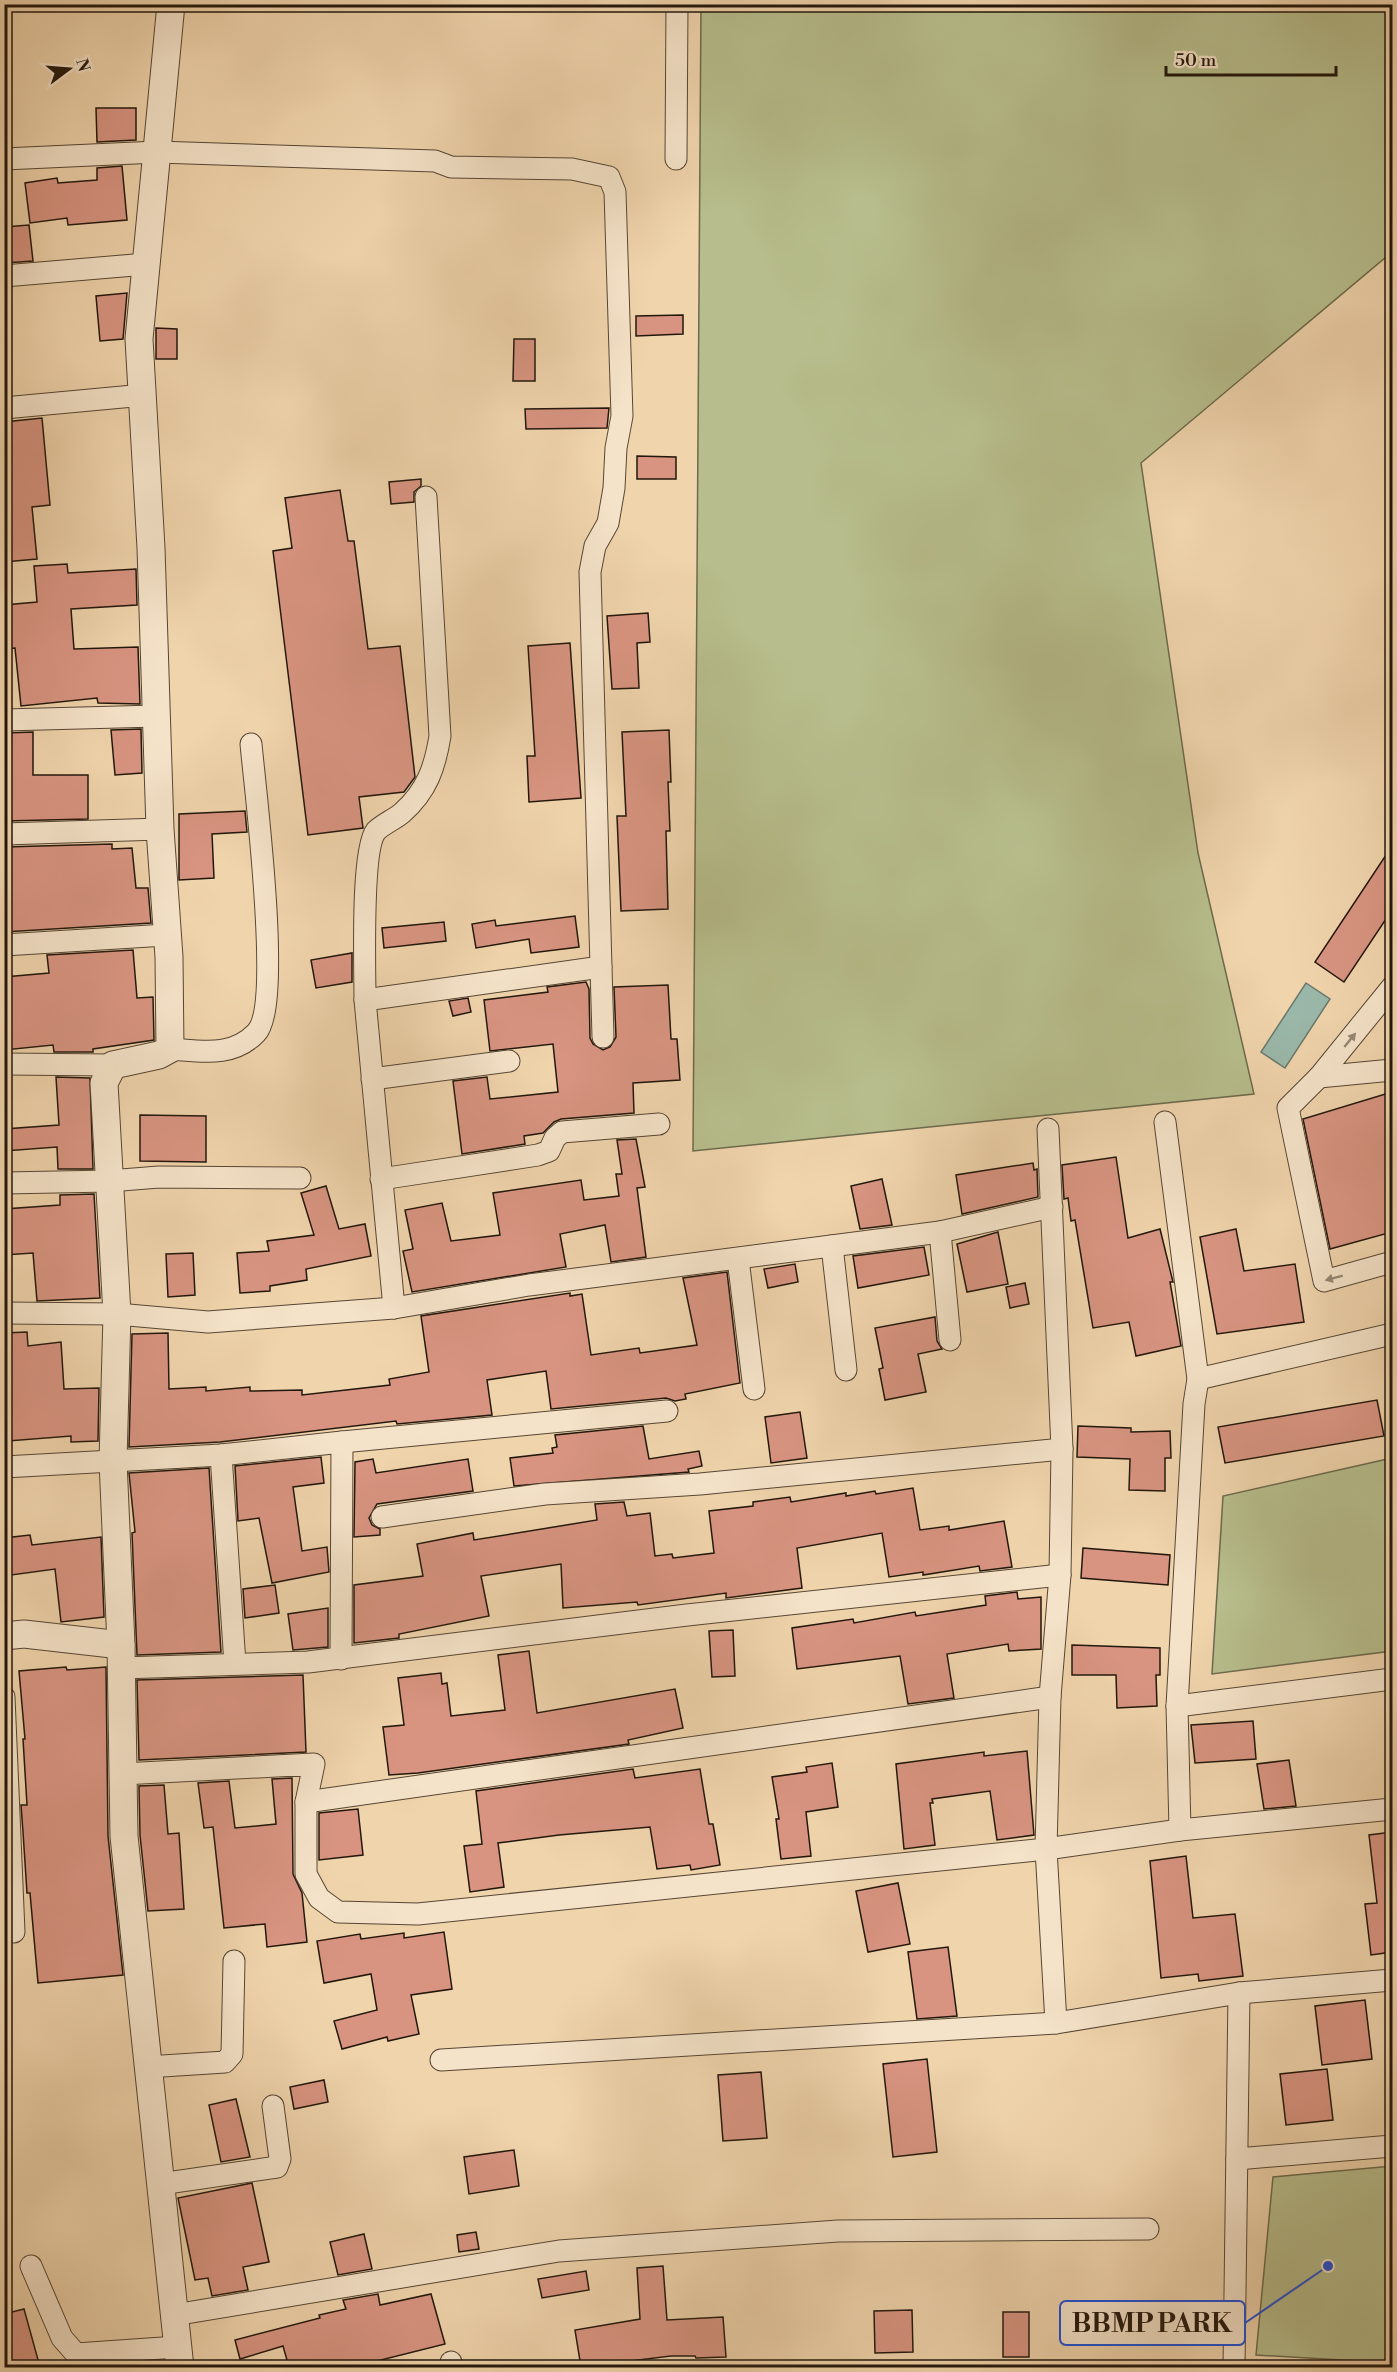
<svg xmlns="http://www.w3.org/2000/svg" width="1397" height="2372" font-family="'Libre Bodoni',serif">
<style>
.green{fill:#b7bd8c;stroke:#6c6a4c;stroke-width:1.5}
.water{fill:#9ab8aa;stroke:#6a786b;stroke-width:1.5}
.building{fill:#d89481;stroke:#22170c;stroke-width:1.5}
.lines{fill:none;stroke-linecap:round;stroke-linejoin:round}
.minor-casing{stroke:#564634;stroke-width:23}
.tertiary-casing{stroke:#564634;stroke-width:29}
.minor{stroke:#f5e3c9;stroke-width:21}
.tertiary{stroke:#f5e3c9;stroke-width:27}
.oneway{fill:#968774}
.leader{fill:none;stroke:#1d4ed8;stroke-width:2}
.callout-dot{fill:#1d4ed8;stroke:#f5e3c9;stroke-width:2}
.callout{fill:#f5e3c9;stroke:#1d4ed8;stroke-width:2}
.callout-label{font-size:26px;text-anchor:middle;font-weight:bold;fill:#22170c}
</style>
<rect width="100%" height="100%" fill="#f0d4ac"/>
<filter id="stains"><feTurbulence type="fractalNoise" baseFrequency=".00333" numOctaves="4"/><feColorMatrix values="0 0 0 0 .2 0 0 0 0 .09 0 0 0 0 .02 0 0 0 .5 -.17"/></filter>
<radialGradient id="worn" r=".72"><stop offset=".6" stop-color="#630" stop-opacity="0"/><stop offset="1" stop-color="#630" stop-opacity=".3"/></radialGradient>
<g class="green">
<path d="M701,5H1392V252L1141,463L1198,853L1254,1094L693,1151Z"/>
<path d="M1392,1458V1651L1212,1674L1223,1496Z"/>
<path d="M1392,2166V2363L1256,2355L1273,2177Z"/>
</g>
<path class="water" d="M1306,983L1330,999L1285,1068L1261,1052Z"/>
<g class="building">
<path d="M96,108H136V140L97,142Z"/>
<path d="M122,166L127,220L68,225L67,218L30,223L25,183L57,178L58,183L97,180V168Z"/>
<path d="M29,225L33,261L5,263L4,227Z"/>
<path d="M127,293L123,339L100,341L96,296Z"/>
<path d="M683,315V334L636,336V316Z"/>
<path d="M156,328L177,329V359H156Z"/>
<path d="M514,339H535V381H513Z"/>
<path d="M609,408L607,428L526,429L525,409Z"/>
<path d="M42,418L50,505L32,507L37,559L4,562V533L10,532L6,478H10L4,422Z"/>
<path d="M637,456L676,457V479H637Z"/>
<path d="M421,479V486L414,492V502L391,504L389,482Z"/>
<path d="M340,490L348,541H354L368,649L400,646L415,777L404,792L359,797L363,828L308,835L273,551L292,548L285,498Z"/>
<path d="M67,564L68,573L136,569L137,605L71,609L74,649L138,647L140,704L98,703L97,698L21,706L15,648L4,649V605L37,602L34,566Z"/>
<path d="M648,613L650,642L637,643L639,688L612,689L607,616Z"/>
<path d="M570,643L581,798L529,802L527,756H535L528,646Z"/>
<path d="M141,729L142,773L115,775L111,730Z"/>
<path d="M669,730L671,782H668L670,831H666L668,909L621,911L617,816H626L622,732Z"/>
<path d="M33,732V775H88V819L4,821L5,733Z"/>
<path d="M245,811L247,832L212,834L214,878L179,880V814Z"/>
<path d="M112,844V849L132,848L136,888H148L151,923L4,932V847Z"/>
<path d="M1392,846V910L1344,982L1315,962Z"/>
<path d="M575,916L579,947L531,953L529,939L476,948L472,924L495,920L496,926Z"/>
<path d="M444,922L446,941L384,948L382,928Z"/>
<path d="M133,950L137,998L153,997L154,1040L93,1049V1052H54L53,1045L4,1050V977L49,973L47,955Z"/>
<path d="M352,953V982L316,988L311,960Z"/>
<path d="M586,982L589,989L590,1038L593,1044L603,1050L610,1047L616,1037L614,987L668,985L671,1039H677L680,1080L633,1083L634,1113L561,1119L554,1122L543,1133L524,1136L525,1144L462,1154L453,1081L487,1077L490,1099L558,1092L553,1044L490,1051L484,1000L548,992L547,987Z"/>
<path d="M468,998L471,1012L453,1016L449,1001Z"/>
<path d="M56,1077L90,1078L93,1169H58L57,1147L4,1151V1129L59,1125Z"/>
<path d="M1392,1092V1232L1330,1249L1303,1119Z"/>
<path d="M140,1115L206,1116V1162L140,1161Z"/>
<path d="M636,1139L645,1187L637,1188L646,1257L611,1262L605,1225L560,1234L566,1267L412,1292L403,1251L413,1249L405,1210L442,1203L451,1241L500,1235L493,1193L581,1180L584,1200L619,1196L616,1174H622L617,1140Z"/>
<path d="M1116,1157L1128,1238L1160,1229L1173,1282H1170L1181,1346L1136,1356L1129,1322L1093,1328L1075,1220L1071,1221L1068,1198L1064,1199L1062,1165Z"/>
<path d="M1033,1163L1034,1170L1037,1169L1038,1197L962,1214L956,1175Z"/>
<path d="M882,1179L892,1225L860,1229L851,1186Z"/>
<path d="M326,1186L339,1229L365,1224L371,1256L306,1269L307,1280L270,1286V1291L240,1293L237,1253L269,1251L267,1241L314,1235L301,1193Z"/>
<path d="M94,1194L100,1298L37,1301L33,1253L4,1255V1209L60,1205V1195Z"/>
<path d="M1236,1229L1244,1271L1295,1264L1304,1322L1217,1334L1200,1237Z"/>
<path d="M998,1232L1008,1284L967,1292L957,1244Z"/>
<path d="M924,1247L929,1275L858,1288L853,1256Z"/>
<path d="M193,1253L195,1295L168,1297L166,1254Z"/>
<path d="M795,1264L798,1282L768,1288L764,1269Z"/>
<path d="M727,1272L740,1383L685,1394L686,1399L675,1401L666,1398L551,1409L546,1371L487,1380L492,1415L397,1424L396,1421L220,1442L129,1447L132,1334L168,1333L169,1389L206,1387V1391L250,1387V1391L302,1390V1395L390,1385L389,1379L429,1372L421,1316L570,1293V1296L582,1294L591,1355L639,1348L640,1353L697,1345L683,1278Z"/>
<path d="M1025,1283L1029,1304L1010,1308L1006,1287Z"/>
<path d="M935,1317L937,1341L942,1349L918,1354L926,1392L885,1400L879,1369L883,1368L875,1328Z"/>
<path d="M27,1332L28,1346L61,1342L64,1389L99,1388L98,1441L71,1442V1436L8,1441L4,1397V1333Z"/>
<path d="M1377,1400L1384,1436L1225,1463L1218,1427Z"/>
<path d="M800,1412L807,1458L771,1463L765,1417Z"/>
<path d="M643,1426L649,1459L699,1451L702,1466L688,1469L689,1472L514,1486L510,1458L553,1453L552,1448L557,1447L555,1435Z"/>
<path d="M1078,1426L1131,1428V1432L1170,1431L1171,1458H1165V1491L1129,1490L1130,1459L1077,1457Z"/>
<path d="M321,1457L324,1483L293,1487L302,1551L327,1547L329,1572L272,1583L259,1518L238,1521L235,1466Z"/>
<path d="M373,1459L376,1473L468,1459L473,1491L377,1504L369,1518L372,1525L380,1529V1535L354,1537L355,1462Z"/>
<path d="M209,1468L221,1652L137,1655L132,1533L135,1532L129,1473Z"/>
<path d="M913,1488L920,1530L949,1526V1530L1004,1521L1012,1567L980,1571L979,1566L923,1575V1572L889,1577L882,1533L797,1548L802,1588L726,1598V1593L638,1605L637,1602L563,1608L561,1564L481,1576L489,1616L399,1634V1638L354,1643V1585L423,1576L417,1544L473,1533L474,1540L597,1520L595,1504L624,1502L627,1516L650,1513L655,1556L672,1554L673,1558L714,1553L709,1511L753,1506V1502L790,1497L791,1502L846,1493V1496L875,1491L876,1494Z"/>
<path d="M30,1535L32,1545L101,1537L104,1617L61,1622L55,1569L4,1576V1538Z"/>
<path d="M1083,1548L1170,1555L1168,1585L1081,1578Z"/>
<path d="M275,1585L279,1613L245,1618L243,1589Z"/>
<path d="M1017,1592L1018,1599L1041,1597V1649L1009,1651L1008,1644L947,1654L954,1698L908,1704L900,1656L797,1669L792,1628L853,1619L854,1623L915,1612L916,1616L986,1605L985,1596Z"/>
<path d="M328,1608V1647L293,1650L288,1614Z"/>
<path d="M733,1630L735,1676L712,1677L709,1631Z"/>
<path d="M1072,1645L1160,1648V1675H1156L1157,1706L1117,1708L1116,1675H1072Z"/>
<path d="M529,1651L537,1713L675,1689L683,1728L628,1740L629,1744L418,1773L389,1775L383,1727L404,1725L398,1678L441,1673L442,1684L447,1683L451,1716L505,1710L498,1655Z"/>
<path d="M66,1667L67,1670L106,1667L108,1836L123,1975L38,1983L30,1893H27L23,1832L21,1805H27L23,1739H25L19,1671Z"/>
<path d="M303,1675L306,1752L139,1760L137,1680Z"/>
<path d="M1253,1721L1256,1759L1195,1763L1191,1725Z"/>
<path d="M1027,1751L1034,1835L997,1840L990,1791L932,1799L933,1803H930L935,1845L904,1849L896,1764L984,1752V1756Z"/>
<path d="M1289,1760L1296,1806L1264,1809L1257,1764Z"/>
<path d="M832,1763L838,1807L806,1812L811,1856L781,1859L776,1819H779L772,1777L807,1772L806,1767Z"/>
<path d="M633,1769L635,1778L700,1769L709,1824H713L720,1865L691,1870L690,1865L657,1869L650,1827L559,1835L498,1843L504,1887L470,1892L464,1846L482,1844L476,1791Z"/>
<path d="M292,1778L293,1874L302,1893L307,1942L267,1947L265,1924L224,1928L213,1827L204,1828L198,1783L229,1781L235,1828L276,1824L272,1779Z"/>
<path d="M164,1785L168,1834L179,1833L184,1909L148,1911L140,1835L139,1786Z"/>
<path d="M358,1809L363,1855L319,1860V1813Z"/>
<path d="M1392,1832V1952L1371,1955L1365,1904L1377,1903L1369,1835Z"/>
<path d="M1186,1856L1193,1918L1235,1914L1243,1976L1199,1981L1198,1974L1161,1978L1150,1861Z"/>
<path d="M898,1883L910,1944L868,1952L856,1891Z"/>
<path d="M444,1932L452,1989L411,1995L419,2034L388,2041L387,2037L342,2049L334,2021L377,2010L371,1974L324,1983L317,1941L360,1934L361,1939L404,1933V1938Z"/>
<path d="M948,1947L957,2016L917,2019L908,1952Z"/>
<path d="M1365,2000L1372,2059L1322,2065L1315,2006Z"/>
<path d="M927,2059L937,2152L893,2157L883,2064Z"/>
<path d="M1327,2069L1333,2120L1286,2125L1280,2074Z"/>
<path d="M761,2072L767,2138L723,2141L718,2075Z"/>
<path d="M324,2080L328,2102L294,2109L290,2087Z"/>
<path d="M236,2099L250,2157L221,2162L209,2105Z"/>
<path d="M514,2150L519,2186L469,2194L464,2157Z"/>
<path d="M252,2183L269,2262L243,2267L248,2290L212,2296L208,2278L195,2280L178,2198Z"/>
<path d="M476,2232L479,2249L459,2252L457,2235Z"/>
<path d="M364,2234L372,2269L338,2275L330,2242Z"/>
<path d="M663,2266L667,2320L723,2317L726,2357L696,2358L695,2356H671L581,2367L575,2330L640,2319L637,2268Z"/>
<path d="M586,2271L589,2290L542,2298L538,2279Z"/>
<path d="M378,2294L380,2305L431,2294L445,2344L353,2367H289L283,2346L240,2359L235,2340L320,2318L319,2315L346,2309L343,2300Z"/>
<path d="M24,2309L40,2367H4V2314Z"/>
<path d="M912,2310L913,2352L875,2353L874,2311Z"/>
<rect x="1003" y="2312" width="26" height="45"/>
</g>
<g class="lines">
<g class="minor-casing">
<g id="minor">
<path d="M4,159L157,152L435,161L451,167L572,169L609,177L615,192L622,416L616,448L614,488L608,523L595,546L590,572L601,967L365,1000L394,1308"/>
<path d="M676,159L677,4"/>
<path d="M4,276L146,264"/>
<path d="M4,408L144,395"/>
<path d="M4,720L157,716"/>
<path d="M4,834L160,829"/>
<path d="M4,945L166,935"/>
<path d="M601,967L603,1037"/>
<path d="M1392,987L1319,1077L1288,1108L1324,1281L1392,1262"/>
<path d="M365,1000C365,970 361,850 376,831C383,824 395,819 402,813C427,791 435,767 440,736L426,497"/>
<path d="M170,1049C201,1051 232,1058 256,1033C283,1006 255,789 251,744"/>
<path d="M4,1064L113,1065"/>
<path d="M1319,1077L1392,1070"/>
<path d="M372,1079L509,1061"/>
<path d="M1165,1122L1198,1379L1194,1404L1177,1706L1180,1830"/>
<path d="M1048,1129L1062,1449L1060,1575L1050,1697L1046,1849L1056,2023"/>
<path d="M381,1179L538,1155L549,1151L555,1138L562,1132L659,1124"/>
<path d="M4,1183L109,1181L159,1177L300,1178"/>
<path d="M940,1232L950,1340"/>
<path d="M832,1246L846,1370"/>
<path d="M738,1259L754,1389"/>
<path d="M4,1313L117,1314L208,1322L394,1308L529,1285L940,1232L1052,1207"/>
<path d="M1198,1379L1392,1334"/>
<path d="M342,1442L667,1411"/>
<path d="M221,1455L235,1664"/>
<path d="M4,1467L221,1455L342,1442L341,1659"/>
<path d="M382,1517L545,1494L700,1484L1062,1449"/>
<path d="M121,1668L308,1662L687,1615L1060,1575"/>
<path d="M4,1697L14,1932"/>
<path d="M1177,1706L1392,1679"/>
<path d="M122,1774L314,1764L306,1802V1874L319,1898L338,1912L418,1914L1046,1849L1180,1830L1392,1809"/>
<path d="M306,1802L1050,1697"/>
<path d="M441,2060L1056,2023L1239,1993L1392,1980"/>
<path d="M147,2067L225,2062L232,2054L234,1961"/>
<path d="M1237,2159L1392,2146"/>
<path d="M160,2184L277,2167L280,2159L273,2106"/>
<path d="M31,2266L62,2338L76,2354L177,2347"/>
<path d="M174,2315L559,2251L838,2231L1148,2229"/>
<path d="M451,2362L452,2368"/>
<path d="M1234,2368L1239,1993"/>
</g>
</g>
<g class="tertiary-casing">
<g id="tertiary">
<path d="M171,4L139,339L151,548L160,829L169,957L170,1049L159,1055L113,1065L104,1083L117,1314L113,1461L121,1645L124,1836L180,2368"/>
<path d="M4,1636L24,1634L121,1645"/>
</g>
</g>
<use href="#minor" class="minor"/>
<use href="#tertiary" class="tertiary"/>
</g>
<defs><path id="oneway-solid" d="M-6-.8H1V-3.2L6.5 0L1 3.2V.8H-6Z" transform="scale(1.5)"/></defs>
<g class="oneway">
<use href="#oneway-solid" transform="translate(1350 1040) rotate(-51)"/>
<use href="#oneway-solid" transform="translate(1334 1278) rotate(165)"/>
</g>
<path class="leader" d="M1328 2266L1245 2323"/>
<circle class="callout-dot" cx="1328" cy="2266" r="6"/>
<rect class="callout" x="1060" y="2301" width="185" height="44" rx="6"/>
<g class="callout-label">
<text x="1152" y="2332">BBMP PARK</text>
</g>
<rect width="1397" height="2372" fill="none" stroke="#f0d4ac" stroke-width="24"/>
<rect x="6" y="6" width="1385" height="2360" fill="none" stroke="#22170c" stroke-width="3"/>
<rect x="12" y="12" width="1373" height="2348" fill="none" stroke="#22170c" stroke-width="1.5"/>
<g transform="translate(69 69) rotate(74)" stroke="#f5e3c9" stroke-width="4.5" paint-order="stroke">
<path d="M0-4.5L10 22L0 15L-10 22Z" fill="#22170c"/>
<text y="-9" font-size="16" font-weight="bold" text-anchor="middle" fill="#22170c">N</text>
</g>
<path d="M1166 66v9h170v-9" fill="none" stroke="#22170c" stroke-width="3"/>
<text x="1175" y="66" font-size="18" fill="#22170c" stroke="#f5e3c9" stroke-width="4.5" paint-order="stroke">50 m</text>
<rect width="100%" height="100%" filter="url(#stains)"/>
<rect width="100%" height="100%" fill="url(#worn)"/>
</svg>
